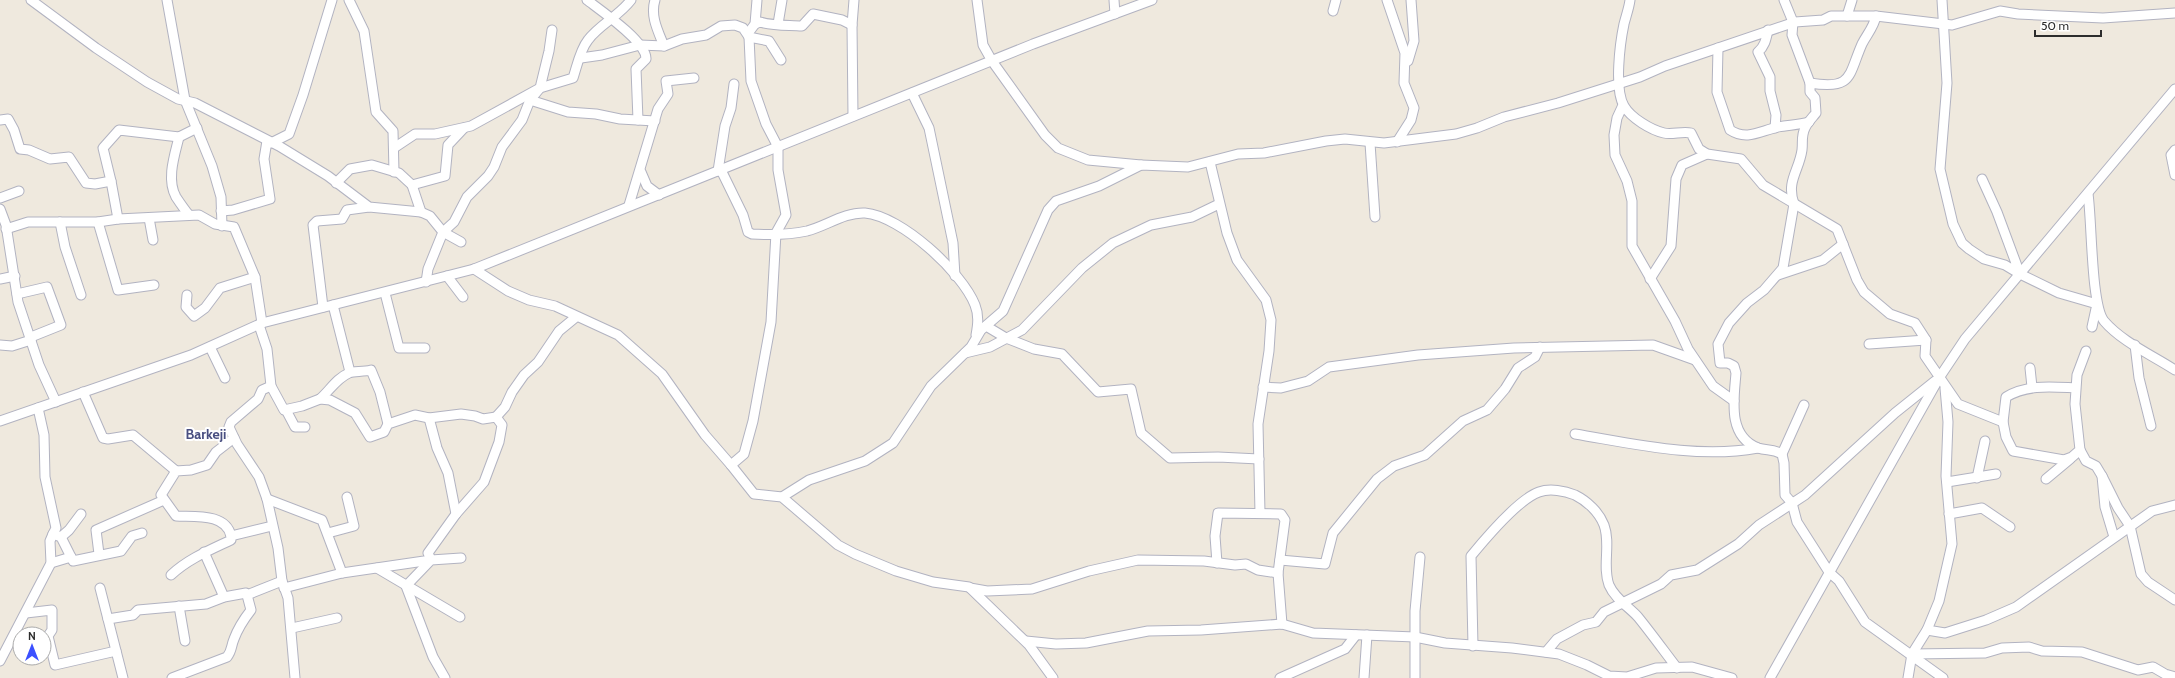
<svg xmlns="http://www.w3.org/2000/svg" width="2175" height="678" font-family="Cabin,sans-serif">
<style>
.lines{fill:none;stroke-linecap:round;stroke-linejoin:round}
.minor-casing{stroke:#b2b3c1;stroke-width:11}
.minor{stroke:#fff;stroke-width:9}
.labels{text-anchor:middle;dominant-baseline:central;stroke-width:4;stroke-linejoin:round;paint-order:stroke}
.quarter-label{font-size:14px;font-weight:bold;fill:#494f81;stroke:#fff}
</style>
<rect width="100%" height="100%" fill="#efe9de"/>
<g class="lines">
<g class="minor-casing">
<g id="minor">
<path d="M31,0L96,48L147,82L178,99L195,103L279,146L328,176L369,207L421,212L430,216L443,232L461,242"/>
<path d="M167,0L185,100L212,166L221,197L222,226"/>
<path d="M349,0L364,31L376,112L393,131L394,172"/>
<path d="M587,0C600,10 647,42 646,59L636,69L638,120"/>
<path d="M655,0C650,16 658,31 664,46"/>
<path d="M757,0L755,24L749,32V37L751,81L766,124L778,147V170L786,215L776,233L771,322L753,421L744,454L731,465L754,494L782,497L838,545L855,554L896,571L933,582L969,587L1029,645L1053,678"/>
<path d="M977,0L983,45L992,61L1045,135L1058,148L1088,160L1141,165"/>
<path d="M1114,0L1115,14"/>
<path d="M1387,0L1405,53L1404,83L1414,108L1411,120L1397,142"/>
<path d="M1630,0C1629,8 1626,16 1624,24C1620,43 1614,89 1624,106C1631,118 1651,130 1664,133C1672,135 1682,131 1691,133L1699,149L1707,154L1741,159L1763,185L1837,229L1857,280L1864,292L1890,314L1915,323L1926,340L1925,356L1958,404L2003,422"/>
<path d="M1784,0L1793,22L1792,35L1810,83"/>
<path d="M1942,0L1947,83L1940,169L1953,224L1962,243L1969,249L1984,259L2005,265L2020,274L1997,212L1982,179"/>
<path d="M1333,11L1336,0"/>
<path d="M1847,16L1852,0"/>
<path d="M1876,16L1952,25L2000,11L2018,14L2103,18L2175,13"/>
<path d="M755,24L760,22C773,26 788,25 802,26L813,14L842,20L852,25"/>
<path d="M778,24L782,0"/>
<path d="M1768,30C1766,39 1765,46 1758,52L1770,77V91L1776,115L1775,128"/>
<path d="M1718,48L1717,92L1730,130C1747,141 1760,131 1778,127C1788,125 1799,125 1809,122"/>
<path d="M581,58L602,55L640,45L664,46L682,39L706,35L721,26L735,25L743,28L749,37L769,41L781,60"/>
<path d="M1408,61L1414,41L1411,0"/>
<path d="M912,93L929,128L953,243L955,276"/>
<path d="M530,100L568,112L596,114L620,119L655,121"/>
<path d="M1623,105L1617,118L1614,135L1615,155L1627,181L1632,201V246L1675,321L1688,349L1713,386L1734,401"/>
<path d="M853,116L852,25L854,0"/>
<path d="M0,120L8,119L14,130L20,149L29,150L50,159L69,157L86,183L95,184L111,181"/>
<path d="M179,137C175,154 166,179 176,197C180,203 184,209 189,215"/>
<path d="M271,143L289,134L303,95L332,0"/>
<path d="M1370,143L1375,217"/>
<path d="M394,148L415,134H435L471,126L540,88L549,51L552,30"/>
<path d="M2175,150L2171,155L2175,175"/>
<path d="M1210,162L1227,233L1237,260L1266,300L1271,320L1269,351L1258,424L1260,513"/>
<path d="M721,170L743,215L748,232L752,234C771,235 789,235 807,231C826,226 845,212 865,213C901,216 962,272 975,305C979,315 978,324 976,335"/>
<path d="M718,171L725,126L731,108L734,84"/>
<path d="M641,172L647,186L659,195"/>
<path d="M336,183L350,169L372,165L399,173L412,185L421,212"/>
<path d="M412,185L445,176L448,145L464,128"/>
<path d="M2088,194C2092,221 2091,305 2104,321C2122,342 2152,355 2175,370"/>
<path d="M0,198L19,191"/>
<path d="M629,205L658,109L668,94L666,81L694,78"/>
<path d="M0,209L6,225L18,302L39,365L56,402"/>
<path d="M221,211L233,210L270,199L264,159L267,141"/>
<path d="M149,218L153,240"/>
<path d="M118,219L111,181L103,148L119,130L179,137L197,128"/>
<path d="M60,222L65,247L81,295"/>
<path d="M98,222L118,290L154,285"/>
<path d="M6,229L28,222H98L118,219L199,215L215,224L234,227L255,277L262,323"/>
<path d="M474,269L508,291L529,300L555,306L618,335L662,374L705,435L731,465"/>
<path d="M2020,274L2059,293L2097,304L2092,327"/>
<path d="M1778,275L1823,260L1843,244"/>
<path d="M447,276L463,297"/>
<path d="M0,279L15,276"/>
<path d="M1650,279L1671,246L1676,179L1682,165L1707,154"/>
<path d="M426,282L428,269L443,232L454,222L467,197L488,176L494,167L502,147L522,120L530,100L540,88L573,78C577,66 580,50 588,40C599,25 619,16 631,0"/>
<path d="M385,293L399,348H425"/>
<path d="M17,294L47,287L61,325L31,337"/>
<path d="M187,295L186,307L194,316L205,308L220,288L255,277"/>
<path d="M333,305L350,372"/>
<path d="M323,307L313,225L317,221L342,219L347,210L369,207"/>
<path d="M259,325L267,349L271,386L284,410L302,406L320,399L330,400L355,413L370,437L384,432L388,424L415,415L429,418L461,414L475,416L483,419L496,417L502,425L499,442L484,482L456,514L428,553L431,560L342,573L284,588"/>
<path d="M986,326L1006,338L1034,349L1062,354L1098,392L1131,389L1141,433L1170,458L1218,457L1259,459"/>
<path d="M1869,344L1926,340"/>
<path d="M0,345L12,346L31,340"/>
<path d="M2135,345L2139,378L2151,426"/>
<path d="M210,347L225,378"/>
<path d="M965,353L990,347L1022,330L1082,268L1113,243L1151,225L1192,217L1219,204"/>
<path d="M2030,368L2032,387"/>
<path d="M271,386L262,390L258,399L231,422L229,427L237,444L259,477L267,499L278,548L282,581L288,598L295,678"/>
<path d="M1263,387L1281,388L1308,381L1329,367L1418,355L1514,348L1653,345L1695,360"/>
<path d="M2076,388C2052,387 2028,384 2006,397L2003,422L2006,437L2013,451L2064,460L2072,457L2080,450L2075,404L2077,375L2086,351"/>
<path d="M83,392L103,438L108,439L133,435L176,471"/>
<path d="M320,399C330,390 337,378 349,373C353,371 363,372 371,370L380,392L388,424"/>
<path d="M38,408L44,435L45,477L56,528L53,534L61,537L73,561L121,551L132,536L142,533"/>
<path d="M286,410L295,427H305"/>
<path d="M496,417L505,407L512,392L524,375L538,362L559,331L576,317"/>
<path d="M429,418L437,448L448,473L456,514"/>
<path d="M0,421L191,355L262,323L474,269L1033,44L1152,0"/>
<path d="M1575,434C1635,444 1698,459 1758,448"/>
<path d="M2080,450L2086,461L2096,466L2102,476L2105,507L2114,537"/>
<path d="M1782,454L1804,405"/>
<path d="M2102,476L2118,508L2130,526L2141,574L2148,582L2175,600"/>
<path d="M1977,478L1985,441"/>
<path d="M2046,479L2070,459"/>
<path d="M1947,482L1996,474"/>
<path d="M782,497L809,480L865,461L893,443L931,386L971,347L981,330L1003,311L1048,210L1056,201L1099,186L1141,165L1188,167L1238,154L1264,153L1326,141L1345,139L1384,143L1456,134L1477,128L1504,117L1558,103L1640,77L1665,66L1795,22L1823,20L1831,16H1876C1874,27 1867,34 1862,44C1848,76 1853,90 1810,83V92L1815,98L1816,113C1812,118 1807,123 1805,128C1801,136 1803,142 1802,150C1799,171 1786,181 1794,204L1783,268L1764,290L1747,303L1729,323L1718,344L1720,363H1728L1734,366L1736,373C1734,399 1727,436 1758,448C1767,451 1772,448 1782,454L1784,463L1785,495L1792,503L1797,522L1829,572L1839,581L1865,622L1943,678"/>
<path d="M267,499L322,520L342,573"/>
<path d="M1949,514L1982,508L2010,527"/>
<path d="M328,533L354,526L347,497"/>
<path d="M231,536C226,513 195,517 176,516L161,495L176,471L191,470L207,465L216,452L234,438"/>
<path d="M61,537L69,530L81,514"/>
<path d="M204,552L224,597"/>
<path d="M99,554L96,530L164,500"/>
<path d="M1280,560L1325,564L1333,533L1377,479L1394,466L1425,455L1463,421L1487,410L1505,389L1518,368L1535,357L1540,347"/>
<path d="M51,563L71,557"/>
<path d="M1217,563L1215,536L1218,513L1281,514L1285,520L1278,573L1282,624"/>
<path d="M377,568L460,617"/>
<path d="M171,575C188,559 210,550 231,540V536L272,526"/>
<path d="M100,588L123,678"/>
<path d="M970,588L987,591L1032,589L1089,571L1138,560L1204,561L1235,565L1246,564L1258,570L1278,573"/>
<path d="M179,606L185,641"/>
<path d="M26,613L52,610V630L48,636L55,665L116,651"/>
<path d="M108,619L133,615L138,610L206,604L224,597L246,593L247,595L282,581"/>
<path d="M292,628L337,618"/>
<path d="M1927,630L1945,633L1986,620L2016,607L2152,511L2175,505"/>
<path d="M1026,641L1056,644L1086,643L1148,631L1201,630L1282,624L1313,633L1415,637L1445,643L1512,648L1559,654L1587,665L1609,676L1627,677L1656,668L1692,667L1732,678"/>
<path d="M1473,646L1471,556C1485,539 1519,499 1539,492C1550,488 1565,491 1575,495C1587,501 1599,512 1604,525C1611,544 1602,566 1609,585C1615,599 1629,607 1638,617C1651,633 1664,651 1677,668"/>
<path d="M1546,652L1557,639L1583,625L1596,622L1604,612L1661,584L1671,575L1697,570L1738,544L1759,525L1805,495L1895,413L1935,381"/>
<path d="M1912,654L1985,653L2002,648L2029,647L2042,651L2082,652L2138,670L2153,667L2165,674L2175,677"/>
<path d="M0,661L51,563L50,541L53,534"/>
<path d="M172,678L227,657C232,651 231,646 234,639C238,628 244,619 251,610L247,595"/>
<path d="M445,678L433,657L406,586L431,560L461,558"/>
<path d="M1280,678L1345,649L1356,635"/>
<path d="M1364,678L1367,635"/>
<path d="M1415,678V611L1420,557"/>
<path d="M1770,678L1939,378L1965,339L2175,89"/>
<path d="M1908,678L1912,654L1927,630L1939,601L1952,544L1946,476L1948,422L1945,388"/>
</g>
</g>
<use href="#minor" class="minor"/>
</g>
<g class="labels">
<g class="quarter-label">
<text x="206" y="434">Barkeji</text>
</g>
</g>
<g transform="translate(32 646)"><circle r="19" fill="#ffffff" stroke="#ababab"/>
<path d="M0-3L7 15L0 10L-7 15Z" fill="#3b50ff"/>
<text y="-6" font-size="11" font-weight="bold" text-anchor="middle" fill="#2d2d2d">N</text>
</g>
<path d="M2035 30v6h66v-6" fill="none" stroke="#2d2d2d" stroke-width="2"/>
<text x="2041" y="30" font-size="12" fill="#2d2d2d" stroke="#ffffff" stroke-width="3" paint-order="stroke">50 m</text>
</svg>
